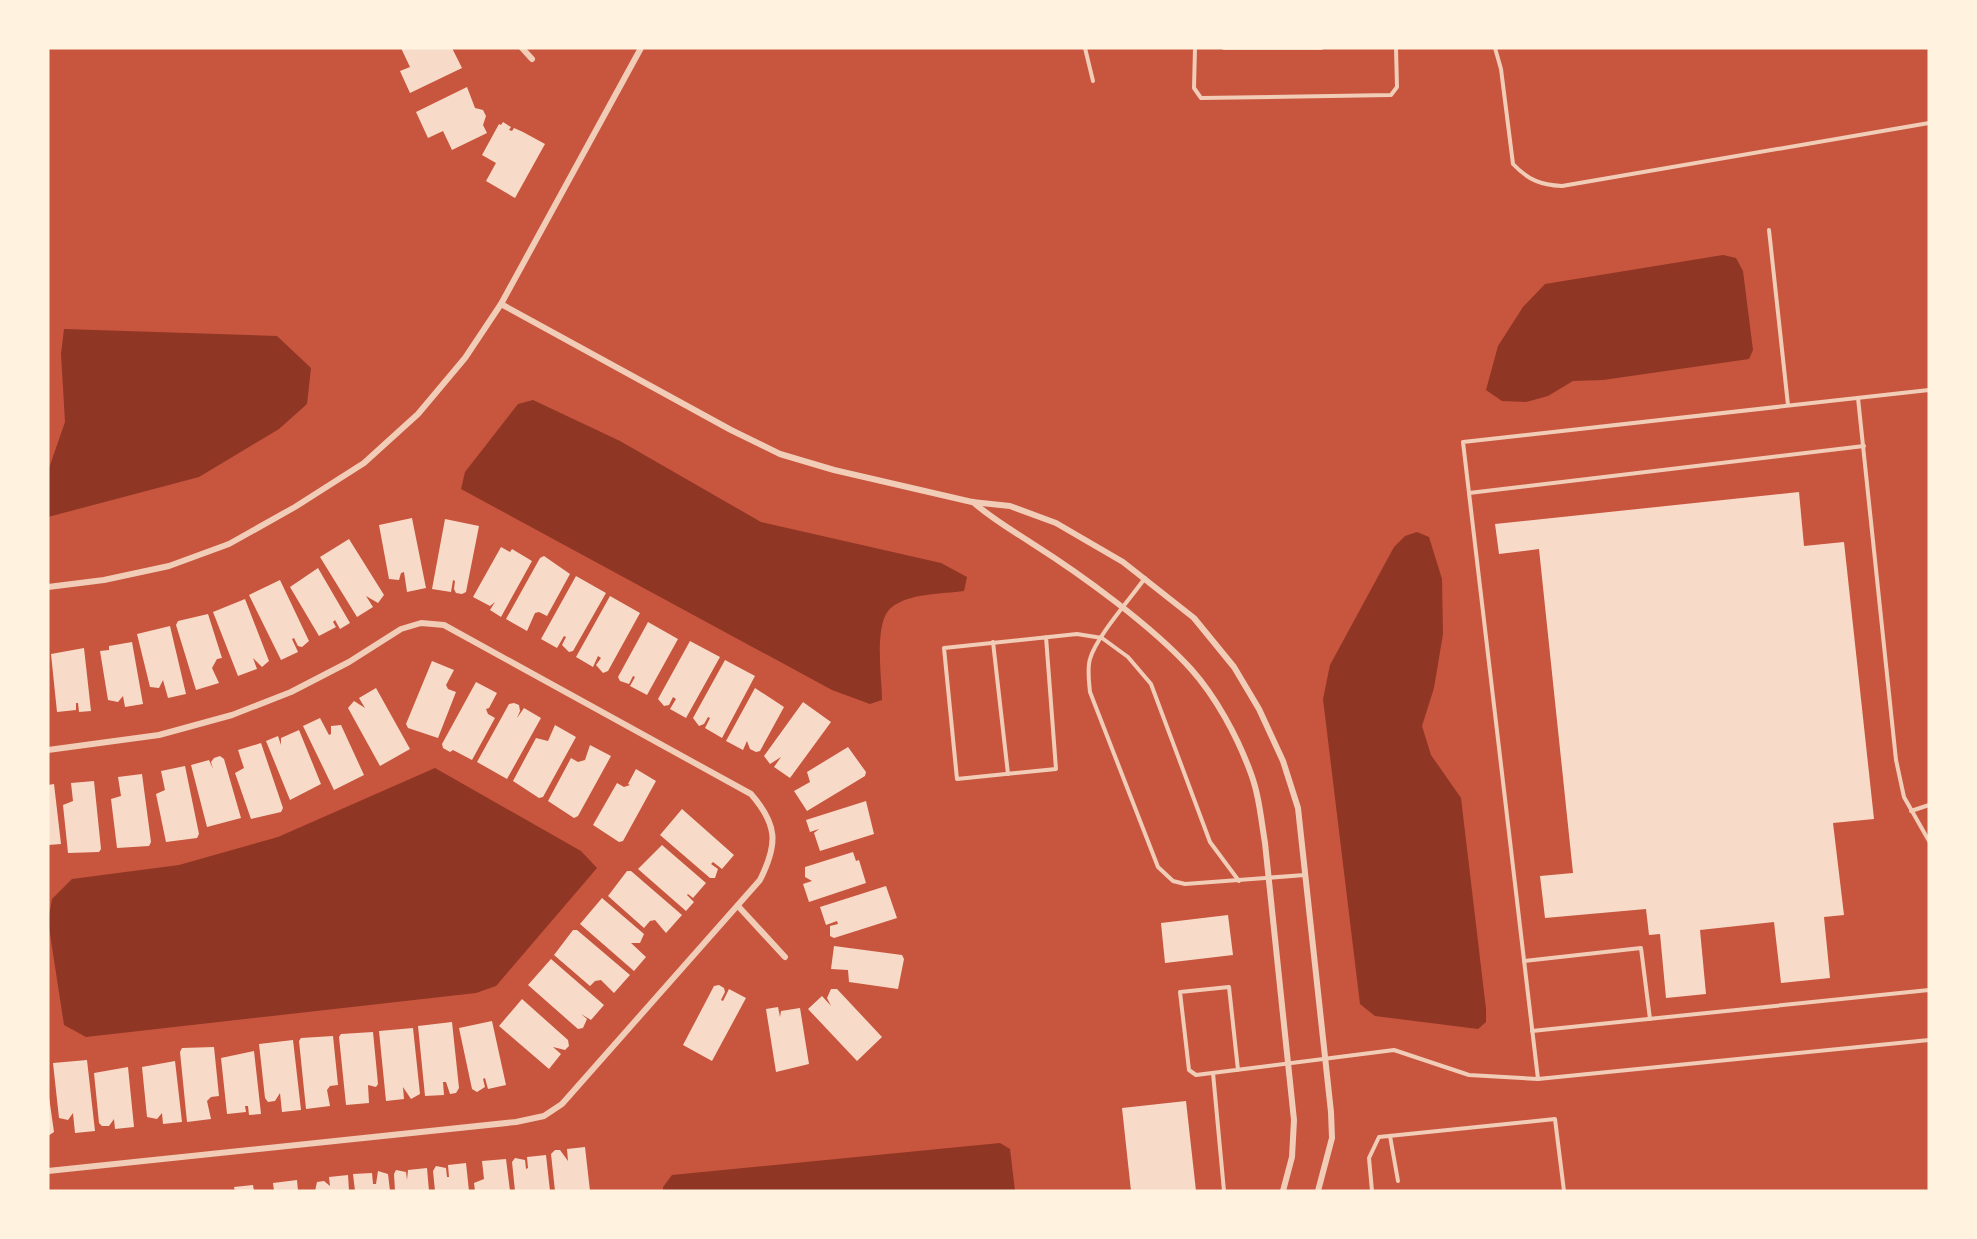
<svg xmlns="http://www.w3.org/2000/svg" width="1977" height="1239" font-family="Montserrat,sans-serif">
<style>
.water{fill:#8f3625}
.building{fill:#f7dbc8}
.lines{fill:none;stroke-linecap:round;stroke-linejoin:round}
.service{stroke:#f1ccb7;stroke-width:4}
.minor{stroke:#f1ccb7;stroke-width:6}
</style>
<rect width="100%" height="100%" fill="#c8553d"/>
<g class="water">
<path d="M1723,255L1736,258L1743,271L1753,350L1749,359L1603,380L1573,381L1548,396L1526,402L1502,401L1486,390L1498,346L1523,307L1545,284Z"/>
<path d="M64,329L277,336L311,368L307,404L279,429L199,477L48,517V471L65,422L61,354Z"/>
<path d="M533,400L620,441L761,522L941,563L967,577L964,591C942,594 910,593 892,607C873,621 882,678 882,700L870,704L832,690L461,489L465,472L518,404Z"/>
<path d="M1417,532L1429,537L1442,579L1443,634L1434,688L1422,726L1431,755L1461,798L1486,1009V1022L1478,1029L1375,1016L1360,1004L1323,699L1330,665L1394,547L1405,536Z"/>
<path d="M435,768L581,851L597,868L496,986L476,993L86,1037L64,1025L48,921L52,899L72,879L179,865L278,837Z"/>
<path d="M1000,1143L1010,1149L1015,1191H663V1187L672,1175Z"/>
</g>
<g class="building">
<path d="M401,48H452L462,68L410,93L400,71L410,67Z"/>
<path d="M467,87L475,108L483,110L486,116L483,125L487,133L452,150L443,131L428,138L416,112Z"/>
<path d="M503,122L511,127L509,130L512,131L514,128L523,132L545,144L515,198L486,181L496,163L482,155L499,124L501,125Z"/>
<path d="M1799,492L1804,546L1844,542L1874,819L1833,823L1844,915L1824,917L1830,978L1781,983L1774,922L1700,930L1706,994L1666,998L1660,934L1649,935L1646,909L1545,918L1540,876L1573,873L1539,549L1499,554L1495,524Z"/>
<path d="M412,518L426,588L407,592L404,572L401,573L399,580L389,579L379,525Z"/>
<path d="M445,519L479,526L466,592L462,594L456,593L454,589L455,581L453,580L451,592L432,589Z"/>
<path d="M349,539L384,595L378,603L366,596L373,607L357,617L320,557Z"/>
<path d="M501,547L510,552L512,549L532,561L501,617L490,610L495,602L490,606L473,597Z"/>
<path d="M544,556L570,574L547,616L539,612L535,613L527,631L506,619L540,558Z"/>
<path d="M318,568L350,623L340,629L335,620L333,622L336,627L319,636L290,587Z"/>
<path d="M576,576L606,593L573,651L569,652L562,645L566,637L564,636L557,648L541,639Z"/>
<path d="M280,580L309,641L302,647L298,646L294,638L292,639L298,652L281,660L249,595Z"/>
<path d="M610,596L640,613L608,671L603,673L596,665L601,658L598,656L593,667L576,657Z"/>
<path d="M245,599L269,661L262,667L253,658L257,669L238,676L213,612Z"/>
<path d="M208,614L222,658L217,659L212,668L219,683L196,690L176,625L178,621Z"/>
<path d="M648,622L678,639L647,695L630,686L635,677L633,676L629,684L620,681L618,677Z"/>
<path d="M170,626L186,694L168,698L163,680L159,688L150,687L137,634Z"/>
<path d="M690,641L720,657L686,718L670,709L676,699L673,697L669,705L664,706L658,699Z"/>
<path d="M132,642L143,704L125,707L123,696L118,702L108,700L100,651L109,650V646Z"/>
<path d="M84,648L91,711L79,712L78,703H76V710L57,712L51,654Z"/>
<path d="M725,660L755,676L722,738L705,728L710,718L708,717L704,724L699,726L693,718Z"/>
<path d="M432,661L454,670L446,685L448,689L456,692L438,738L408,728L406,724Z"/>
<path d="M476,682L497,693L489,708L486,709L488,714L495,718L472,760L453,750L450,752L443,748L442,744Z"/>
<path d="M376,688L410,749L380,766L348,708L354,701L365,708L359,698Z"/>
<path d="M755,688L784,707L760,751L756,752L750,749L747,741L743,750L726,741Z"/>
<path d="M803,702L831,722L790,778L774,767L781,757L770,764L764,756Z"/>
<path d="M514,703L519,705L520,711L517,718L524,708L541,718L507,779L477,762L509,704Z"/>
<path d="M320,718L329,735L331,734V726L341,725L364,775L334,790L303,726Z"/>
<path d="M555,725L576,737L543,797L539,798L513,781L536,738L548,741Z"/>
<path d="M299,730L321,784L290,800L266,741L278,736L281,745V738Z"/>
<path d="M261,743L283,808L281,812L251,819L235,773L244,768L238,750Z"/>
<path d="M590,745L611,756L578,816L574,818L548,801L571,758L578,762L585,760Z"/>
<path d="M848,747L866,772L865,776L807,811L794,791L810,782L807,772Z"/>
<path d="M220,756L224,759L241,818L207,827L191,765L209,760L213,769L211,762L214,758Z"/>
<path d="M185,766L199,834L197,838L166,842L156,794L165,790L161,771Z"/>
<path d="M636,769L656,781L623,841L619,842L593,825L617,783L624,787L630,785L628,784Z"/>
<path d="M142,774L151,842L149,846L117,848L111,799L121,796L118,777Z"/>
<path d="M94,781L101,849L99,852L68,853L63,805L73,801L71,783Z"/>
<path d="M54,784L61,844L48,845V785Z"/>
<path d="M866,801L874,834L820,851L814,833L819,829L810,832L806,820Z"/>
<path d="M682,809L734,855L722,869L713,862L711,864L718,869L715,878H710L660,835Z"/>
<path d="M662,845L706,883L693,898L688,894L687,895L694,902L686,911L638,869Z"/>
<path d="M853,852L856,861L859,860L866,883L809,902L803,884L812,881L805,877V867Z"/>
<path d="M627,871H631L682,915L666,933L655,920L650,921L644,928L608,896Z"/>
<path d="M886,886L897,918L834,938L830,936V926L838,924L837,921L826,925L820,907Z"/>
<path d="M602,898L644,934L640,943H631L646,957L634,971L580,924Z"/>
<path d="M1228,915L1233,955L1165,963L1161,923Z"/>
<path d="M573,930H577L630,975L614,993L601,980L595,981L590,986L554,955Z"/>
<path d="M834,946L902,955L904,959L898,989L849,982L848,970L831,969Z"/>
<path d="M551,959L604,1005L591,1020L581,1014L587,1019L583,1028L578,1029L528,985Z"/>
<path d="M719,985L724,988L725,992L721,1000L723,1001L729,989L746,998L712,1061L683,1045L714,986Z"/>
<path d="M831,989H837L882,1037L857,1061L808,1009L822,996L831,1006L827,998Z"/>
<path d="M522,999L568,1040L569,1046L565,1050L553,1047L561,1054L549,1069L499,1026Z"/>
<path d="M778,1007L780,1017L781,1011L800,1008L809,1064L776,1072L766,1009Z"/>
<path d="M492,1021L506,1085L488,1089L485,1078L483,1079L485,1087L477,1092L472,1089L459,1028Z"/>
<path d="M452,1022L459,1088L456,1093L450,1094L446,1082H443L444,1095L425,1096L418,1026Z"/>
<path d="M413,1028L420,1094L411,1099L403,1087L404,1099L386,1101L379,1031Z"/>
<path d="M373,1032L378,1084L376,1087L368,1085L369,1103L346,1105L339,1037L341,1034Z"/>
<path d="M333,1036L338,1085L330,1086L327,1090L330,1106L306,1109L299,1041L301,1038Z"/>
<path d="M293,1040L301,1110L282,1112L280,1093L275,1101L268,1102L265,1098L259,1044Z"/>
<path d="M214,1047L219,1096L211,1097L207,1101L211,1119L187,1122L180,1052L182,1048Z"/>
<path d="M254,1051L261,1114L249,1115L248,1106H245L246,1112L227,1114L221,1058Z"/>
<path d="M87,1060L95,1131L75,1133L73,1113L68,1120L59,1118L53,1063Z"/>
<path d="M175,1061L182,1122L163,1124L162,1113L157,1119L147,1117L142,1067Z"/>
<path d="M128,1067L134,1127L115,1129L114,1119L109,1126H102L99,1123L94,1073Z"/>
<path d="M48,1090L54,1132L48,1136Z"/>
<path d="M1186,1101L1196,1191H1131L1122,1108Z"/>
<path d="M585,1147L590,1191H555L551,1154L555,1150H560L568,1161L567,1149Z"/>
<path d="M546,1155L550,1191H515L512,1162L515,1158L525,1160L526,1169L528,1168L527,1157Z"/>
<path d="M506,1159L510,1191H475L474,1183L484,1179L482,1161Z"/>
<path d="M466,1163L469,1191H435L433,1171L436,1166L446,1168L447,1177H449L448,1165Z"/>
<path d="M427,1168L429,1191H395L394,1174L396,1170L406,1172L407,1180L408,1170Z"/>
<path d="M378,1171L388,1174L390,1191H355L353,1174L372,1173L373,1184H376Z"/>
<path d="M348,1175L349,1191H315L317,1182L324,1181L330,1186L329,1177Z"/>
<path d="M297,1180L298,1191H274L273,1183Z"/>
<path d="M253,1185L254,1191H235L234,1187Z"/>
</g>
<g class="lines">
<g class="service">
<path d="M1085,48L1093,81"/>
<path d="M1195,48L1194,88L1201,98L1391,95L1397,87L1396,48"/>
<path d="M1224,48H1321"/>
<path d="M1495,48L1501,69L1513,164C1528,180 1541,185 1562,186L1929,123"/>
<path d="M1769,230L1788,405"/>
<path d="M1929,390L1463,442L1538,1079L1929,1040"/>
<path d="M1858,398L1896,760L1904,797L1929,841"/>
<path d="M1469,493L1864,446"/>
<path d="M1145,578C1131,598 1096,637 1090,659C1087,669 1089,681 1090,692L1158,867L1173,881L1185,884L1305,875"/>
<path d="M1046,637L1056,769L957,779L944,648L1077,634L1102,638L1128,657L1151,684L1210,842L1239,881"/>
<path d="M993,642L1008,774"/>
<path d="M1911,811L1929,805"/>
<path d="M1524,961L1641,948L1650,1019"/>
<path d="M1532,1031L1929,990"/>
<path d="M1238,1070L1229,987L1180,992L1189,1070L1196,1075L1394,1050L1469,1075L1538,1079"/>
<path d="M1213,1073L1224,1191"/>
<path d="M1390,1136L1398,1181"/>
<path d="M1372,1191L1369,1158L1379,1137L1555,1119L1564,1191"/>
</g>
<g class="minor">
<path d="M522,48L532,59"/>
<path d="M501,304L731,430L780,454L834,470L972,502L1010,506L1056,523L1123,562L1194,618L1234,667L1259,709L1283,761L1298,808L1331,1112L1332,1138L1318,1191"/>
<path d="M973,502C992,519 1012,530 1033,544C1082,575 1152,626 1191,669C1216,697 1237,736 1250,771C1259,794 1261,819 1265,843L1294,1120L1292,1157L1283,1191"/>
<path d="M48,587L104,580L169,566L229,544L295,507L364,463L418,414L465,358L501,304L641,48"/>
<path d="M48,750L159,735L232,715L291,692L349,662L401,629L421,623L444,625L751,794C778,825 778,844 760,880L562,1104L544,1116L516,1122L48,1171"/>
<path d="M738,906L785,957"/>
</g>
</g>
<rect width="1977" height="1239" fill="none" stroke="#fff3e0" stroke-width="99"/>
</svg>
